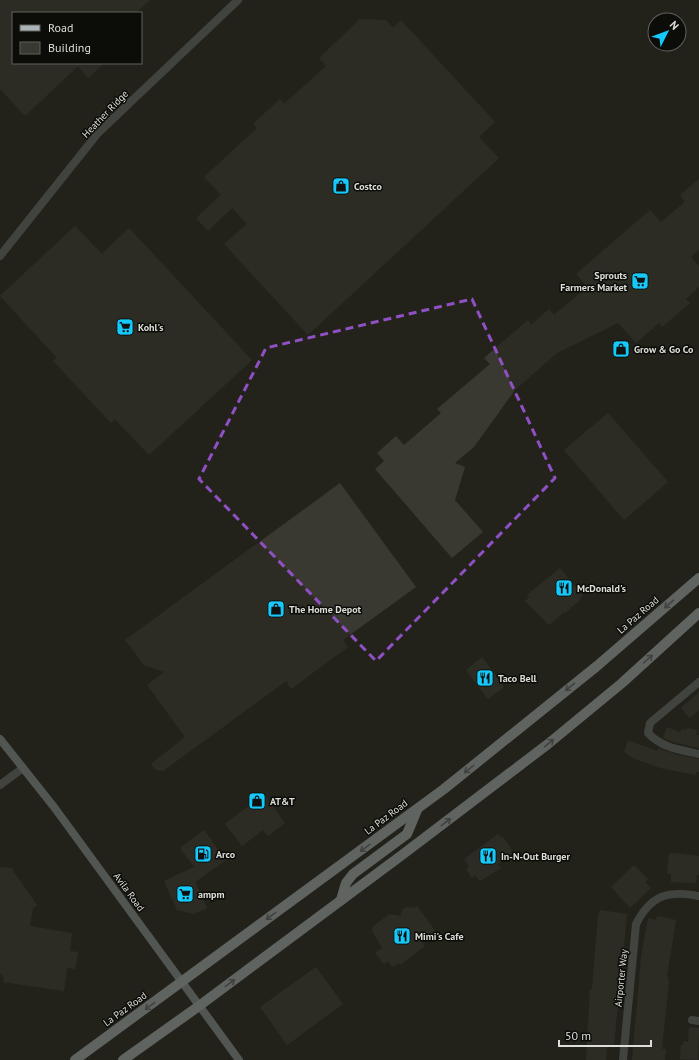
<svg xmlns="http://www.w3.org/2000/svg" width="699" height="1060" font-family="'PT Sans',sans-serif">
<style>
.building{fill:#393932}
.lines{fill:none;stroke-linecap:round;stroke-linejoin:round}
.minor{stroke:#676a6c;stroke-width:8}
.tertiary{stroke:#676a6c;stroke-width:8}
.secondary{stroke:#8d9496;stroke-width:8}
.primary{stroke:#abb3b7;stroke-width:10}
.oneway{stroke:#636869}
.marked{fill:none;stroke:#8f50c4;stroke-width:3;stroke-dasharray:8 5;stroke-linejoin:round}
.labels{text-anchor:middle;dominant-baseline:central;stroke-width:3;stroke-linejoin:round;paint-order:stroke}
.street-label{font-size:10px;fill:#deded9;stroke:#0c0c09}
.poi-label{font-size:10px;font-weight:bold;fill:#deded9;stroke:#0c0c09;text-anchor:start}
</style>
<rect width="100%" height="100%" fill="#23231c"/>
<g class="building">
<path d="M0,0H150L136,13H13V63H104L88,78L78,66L25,116L0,89Z"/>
<path d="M358,19L386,20L393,28L401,20L495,122L479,137L499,158L308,335L224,244L247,224L232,208L208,231L196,218L221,195L204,177L257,128L253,124L280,99L284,104L326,66L319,58L357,22Z"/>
<path d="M699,179V250L691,257L699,266V287L686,299L690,303L662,327L659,323L636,343L618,323L557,353L515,390L474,447L455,463L465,467L455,500L483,532L452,558L375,469L384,461L377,453L396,436L404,445L441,413L437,409L490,364L484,358L528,320L531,325L549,309L554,315L587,287L576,274L650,210L661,222L685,202L680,195Z"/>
<path d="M75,226L102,254L129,228L252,360L149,455L115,419L111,423L53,361L57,358L0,296Z"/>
<path d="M608,413L668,482L624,520L564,450Z"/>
<path d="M340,483L416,587L343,640L348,647L291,689L286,681L163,771L156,770L151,764L185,737L147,685L164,672L144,665L125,640Z"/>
<path d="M560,568L583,596L580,598L581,599L565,613L564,612L549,625L525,601L529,597L527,595Z"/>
<path d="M482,657L504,687L488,699L466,670Z"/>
<path d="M699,692V710L690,718L681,708Z"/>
<path d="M667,727L680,732L681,729L686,730V728L697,730L696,735H699V748L673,742L663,738Z"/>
<path d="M628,740L657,751L658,748L677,755L699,759V772H697L696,775L660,768L633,758L624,752Z"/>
<path d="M264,794L285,823L268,836L263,830L242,846L225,824Z"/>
<path d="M204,830L226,860L195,882L207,908L194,914L177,910L164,881L194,867L180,848Z"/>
<path d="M498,834L501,838L502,836L512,850L511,851L512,854L498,864L501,868L480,881L475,875L472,878L466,869L469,866L464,859Z"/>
<path d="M675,853L699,856V875H697L696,883L671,882V874L667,873L669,854Z"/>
<path d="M634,865L648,879L645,882L651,888L630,908L611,887Z"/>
<path d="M0,867L13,868V871L37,905L33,908L30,926L72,933L70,951L78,952L75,969L67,968L64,991L3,982L4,978L0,973Z"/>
<path d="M417,906L436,932L422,942L425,946L400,965L399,963L392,967L388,961L384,964L375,953L382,948L372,931L373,926L390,914L401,916L402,910L406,907L414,908Z"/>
<path d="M600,910L627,914L614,1045H607L606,1060H586L590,989H592L598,916Z"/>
<path d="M657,916L676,920L667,975L669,981L662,1049H666L665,1060H632L641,958L648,918L656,920Z"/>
<path d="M316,967L343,1004L287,1045L260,1007Z"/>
<path d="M689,1027L699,1028L698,1060L680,1059L681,1045H683V1041L688,1042Z"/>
</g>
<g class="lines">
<g class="minor">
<path d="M699,682L650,723L648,733C662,748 680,750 699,754"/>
<path d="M692,1020L699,1021"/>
<path d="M623,1060L636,924C651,895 668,890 699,896"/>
</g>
<g class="tertiary">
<path d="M0,256L98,133L238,0"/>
<path d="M0,785L23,768"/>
</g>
<path class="secondary" d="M0,739L54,807L239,1060"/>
<g class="primary">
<path d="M341,900L346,883L353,874L407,834L417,810"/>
<path d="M75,1060L444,789L597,666L699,578"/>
<path d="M123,1060L199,1006L402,855L548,744L622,683L699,613"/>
</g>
</g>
<defs><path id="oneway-shaft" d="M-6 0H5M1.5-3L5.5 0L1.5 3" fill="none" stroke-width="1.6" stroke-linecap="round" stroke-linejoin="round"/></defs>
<g class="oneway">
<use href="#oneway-shaft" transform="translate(669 604) rotate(139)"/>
<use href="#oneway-shaft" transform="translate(648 659) rotate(-42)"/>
<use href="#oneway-shaft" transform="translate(570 687) rotate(141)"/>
<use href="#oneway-shaft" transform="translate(549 743) rotate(-39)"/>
<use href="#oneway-shaft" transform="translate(469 769) rotate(142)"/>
<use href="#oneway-shaft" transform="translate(446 822) rotate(-37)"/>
<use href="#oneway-shaft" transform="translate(365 848) rotate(143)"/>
<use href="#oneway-shaft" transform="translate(271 916) rotate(144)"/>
<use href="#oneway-shaft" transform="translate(230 983) rotate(-37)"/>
<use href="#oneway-shaft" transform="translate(150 1006) rotate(144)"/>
</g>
<path d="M0 0H699V1060H0ZM472,299L555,478L376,661L199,479L266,348Z" fill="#23231c" fill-opacity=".55" fill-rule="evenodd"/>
<path class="marked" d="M472,299L555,478L376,661L199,479L266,348Z"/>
<defs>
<g id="shop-square" transform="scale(0.9)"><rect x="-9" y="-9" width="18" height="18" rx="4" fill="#15cafb" stroke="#0c0c09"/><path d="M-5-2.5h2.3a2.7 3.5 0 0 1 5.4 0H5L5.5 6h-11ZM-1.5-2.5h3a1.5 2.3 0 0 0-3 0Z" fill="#111"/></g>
<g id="supermarket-square" transform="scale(0.9)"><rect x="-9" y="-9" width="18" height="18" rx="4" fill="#15cafb" stroke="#0c0c09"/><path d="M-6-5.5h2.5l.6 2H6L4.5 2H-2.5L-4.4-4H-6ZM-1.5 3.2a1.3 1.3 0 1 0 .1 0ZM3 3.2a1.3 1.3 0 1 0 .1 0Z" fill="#111"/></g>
<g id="restaurant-square" transform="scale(0.9)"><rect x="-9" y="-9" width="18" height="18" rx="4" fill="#15cafb" stroke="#0c0c09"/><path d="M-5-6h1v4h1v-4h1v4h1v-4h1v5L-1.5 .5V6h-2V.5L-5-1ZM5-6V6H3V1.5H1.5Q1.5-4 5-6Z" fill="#111"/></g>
<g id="fuel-square" transform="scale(0.9)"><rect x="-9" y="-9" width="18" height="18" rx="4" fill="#15cafb" stroke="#0c0c09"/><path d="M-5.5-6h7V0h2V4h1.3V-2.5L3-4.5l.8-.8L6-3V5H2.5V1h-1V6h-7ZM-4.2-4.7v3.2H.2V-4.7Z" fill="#111"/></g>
</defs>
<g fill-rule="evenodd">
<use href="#shop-square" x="341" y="186"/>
<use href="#supermarket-square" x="640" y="281"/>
<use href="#supermarket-square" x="125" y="327"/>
<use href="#shop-square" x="621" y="349"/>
<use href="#restaurant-square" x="564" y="588"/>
<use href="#shop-square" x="276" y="609"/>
<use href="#restaurant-square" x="485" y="678"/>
<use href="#shop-square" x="257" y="801"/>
<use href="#fuel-square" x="203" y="854"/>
<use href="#restaurant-square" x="488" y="856"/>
<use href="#supermarket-square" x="185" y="894"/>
<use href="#restaurant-square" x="402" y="936"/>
</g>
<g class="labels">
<g class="street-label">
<text transform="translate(105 114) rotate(-46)">Heather Ridge</text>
<text transform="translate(638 615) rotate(-41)">La Paz Road</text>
<text transform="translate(386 817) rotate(-37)">La Paz Road</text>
<text transform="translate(129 892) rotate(54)">Avila Road</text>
<text transform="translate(621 978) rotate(-84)">Airporter Way</text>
<text transform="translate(125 1009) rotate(-36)">La Paz Road</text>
</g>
<g class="poi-label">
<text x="354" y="186">Costco</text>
<text x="627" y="275" text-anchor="end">Sprouts<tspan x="627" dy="12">Farmers Market</tspan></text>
<text x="138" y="327">Kohl's</text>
<text x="634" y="349">Grow &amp; Go Co</text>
<text x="577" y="588">McDonald's</text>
<text x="289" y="609">The Home Depot</text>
<text x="498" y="678">Taco Bell</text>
<text x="270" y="801">AT&amp;T</text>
<text x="216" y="854">Arco</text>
<text x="501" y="856">In-N-Out Burger</text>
<text x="198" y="894">ampm</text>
<text x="415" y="936">Mimi's Cafe</text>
</g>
</g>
<rect x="12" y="12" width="130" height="52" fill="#0c0c09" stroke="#60605c"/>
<rect x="20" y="25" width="20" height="6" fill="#abb3b7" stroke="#60605c"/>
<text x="48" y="32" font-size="12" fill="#deded9">Road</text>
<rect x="20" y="42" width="20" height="12" fill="#393932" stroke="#60605c"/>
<text x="48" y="52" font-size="12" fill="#deded9">Building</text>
<g transform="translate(667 32) rotate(48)"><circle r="19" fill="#0c0c09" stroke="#60605c"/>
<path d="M0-3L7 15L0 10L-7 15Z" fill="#15cafb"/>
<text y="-6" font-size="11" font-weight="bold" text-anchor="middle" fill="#deded9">N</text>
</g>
<path d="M559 1040v6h92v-6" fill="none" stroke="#deded9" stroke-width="2"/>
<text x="565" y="1040" font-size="12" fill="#deded9" stroke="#0c0c09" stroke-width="3" paint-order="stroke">50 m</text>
</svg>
